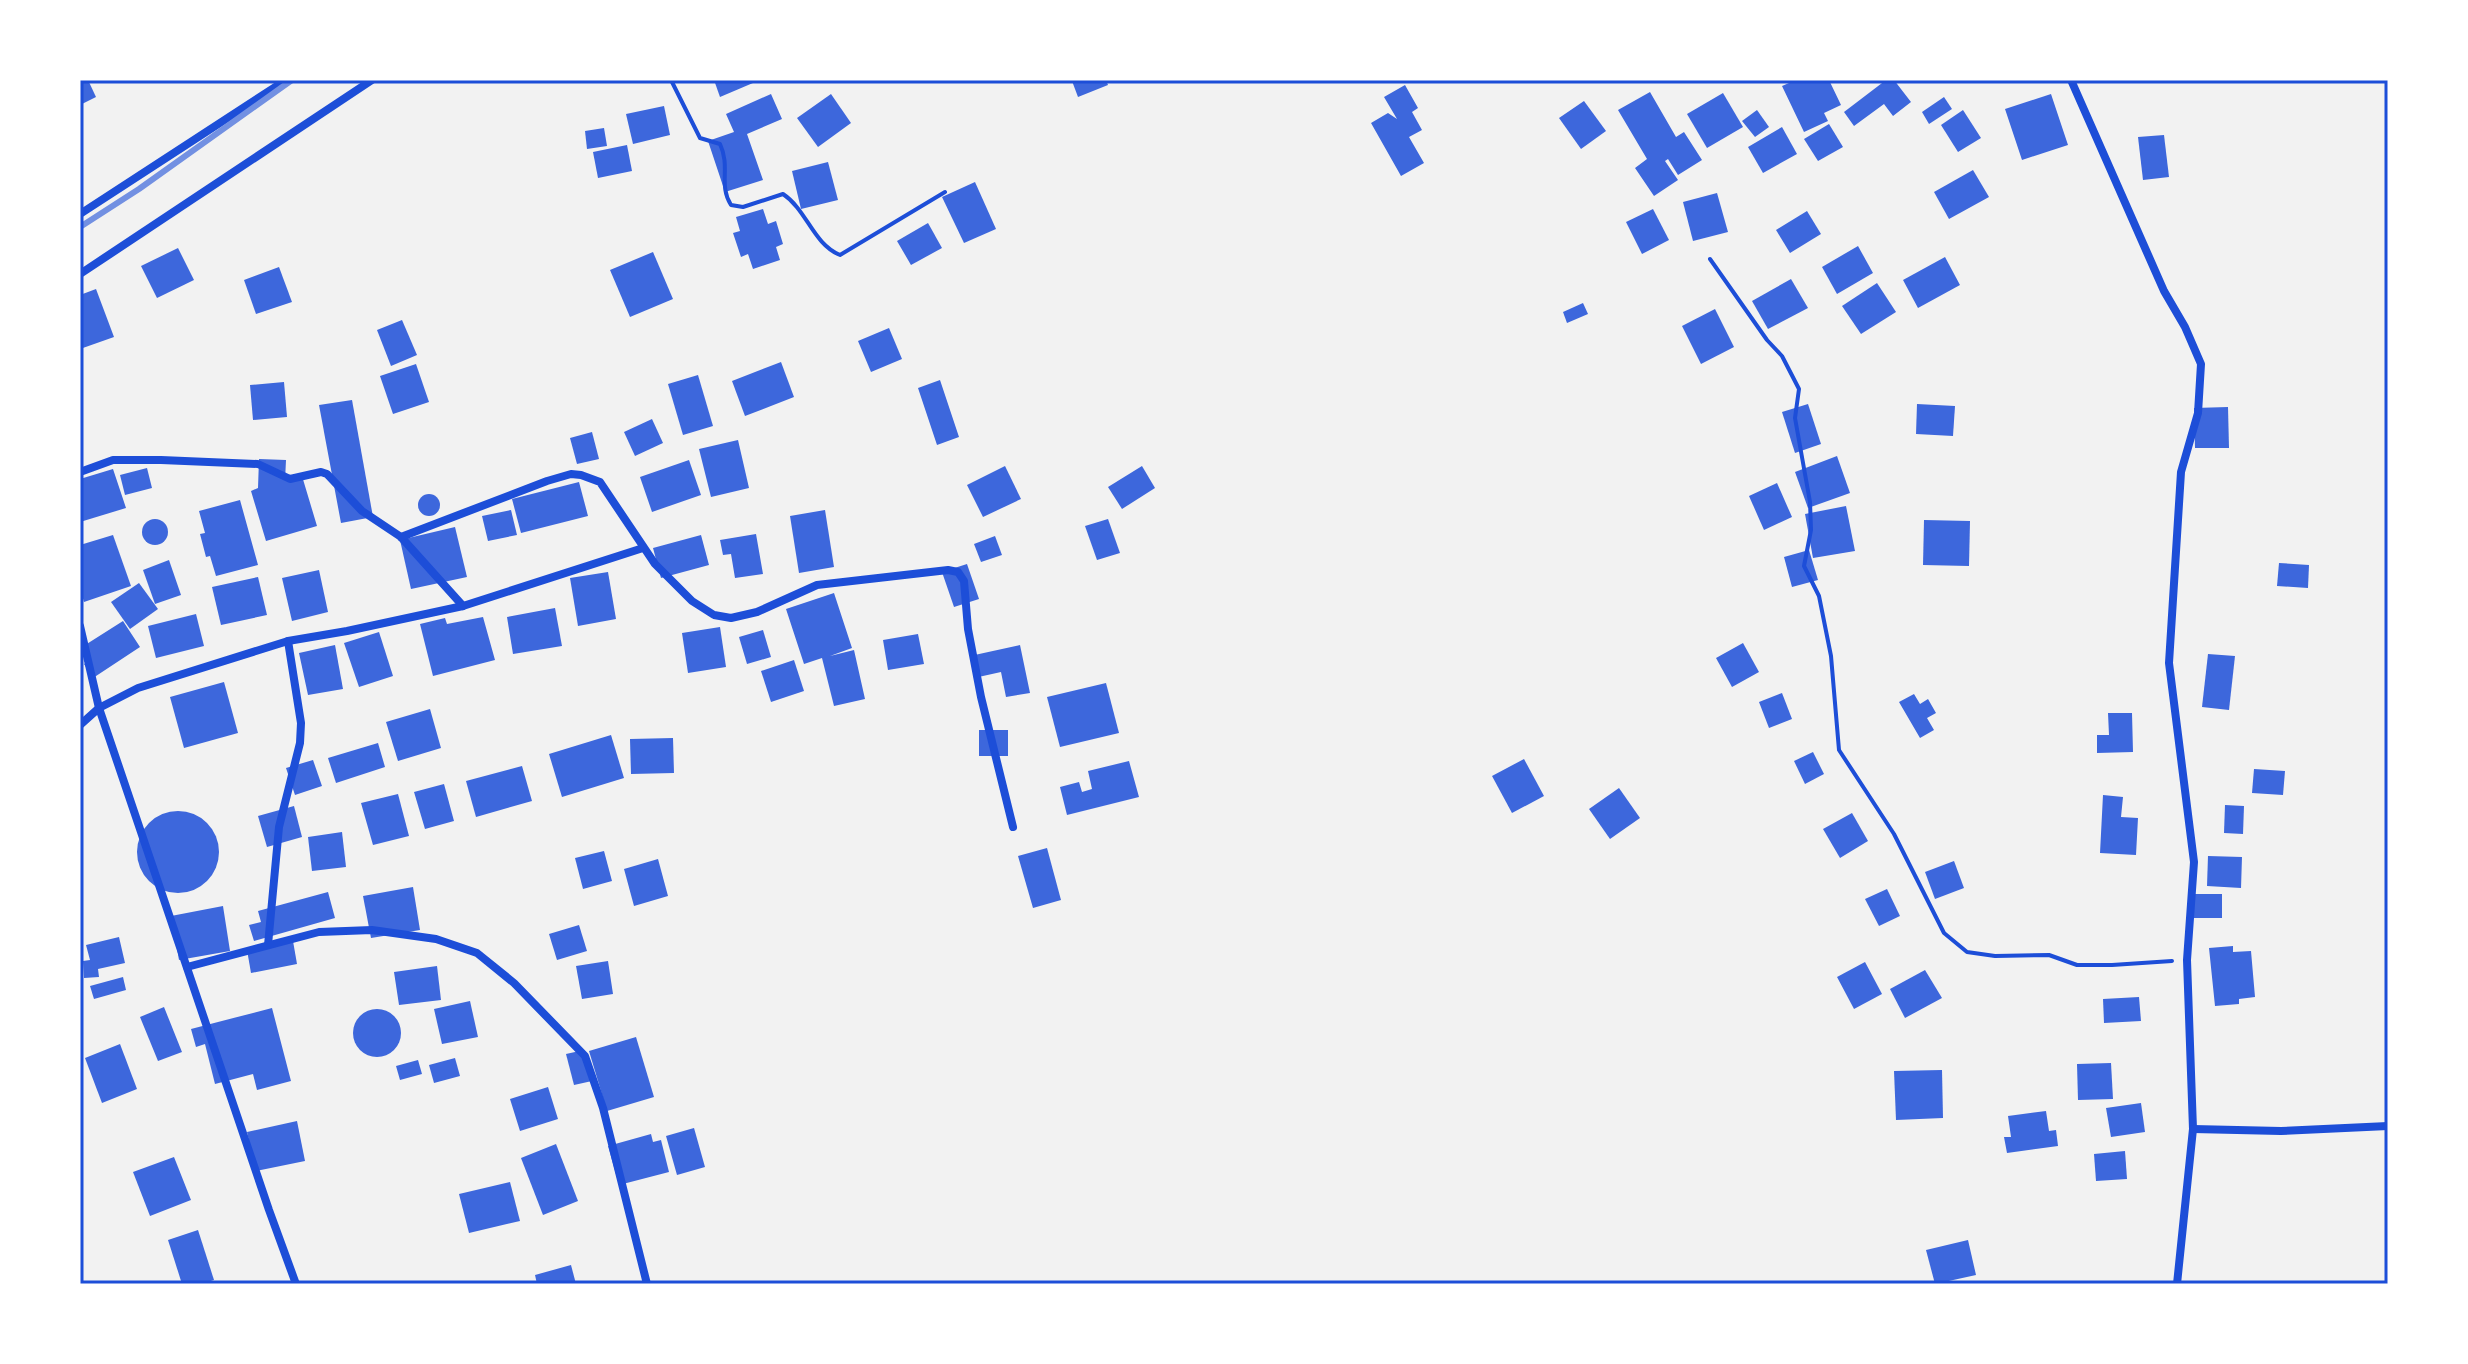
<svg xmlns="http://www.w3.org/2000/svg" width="2468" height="1364" font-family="'Public Sans',sans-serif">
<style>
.building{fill:#3d67dc}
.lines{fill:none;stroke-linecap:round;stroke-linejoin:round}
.path{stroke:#1d4ed8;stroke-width:4}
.minor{stroke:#1d4ed8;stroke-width:8}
.rail{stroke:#7290e2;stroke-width:6}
.neatline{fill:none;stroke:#1d4ed8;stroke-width:3}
</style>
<rect width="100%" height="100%" fill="#f2f2f2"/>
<g class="building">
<path d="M80,80H88L96,97L80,105Z"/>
<path d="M714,80H760L720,97Z"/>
<path d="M1076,80H1106L1108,85L1078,97L1072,81Z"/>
<path d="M1796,80H1829L1841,105L1824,113L1828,121L1804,132L1782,86Z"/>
<path d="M1886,80H1894L1911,102L1893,116L1884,104L1854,126L1844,112Z"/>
<path d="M1405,85L1418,108L1412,112L1422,130L1409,137L1424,163L1401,176L1371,123L1388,113L1397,119L1384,97Z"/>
<path d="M1650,92L1676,137L1684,132L1702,160L1678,175L1668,159L1665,161L1678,180L1654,196L1635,168L1647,159L1618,110Z"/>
<path d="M1723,93L1743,127L1707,148L1687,114Z"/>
<path d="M771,94L782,119L747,134L763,180L725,192L708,141L734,132L726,114Z"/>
<path d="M831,94L851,123L818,147L797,118Z"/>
<path d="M2051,94L2068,145L2022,160L2005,109Z"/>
<path d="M1944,97L1952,109L1929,124L1922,112Z"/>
<path d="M1584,101L1606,131L1581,149L1559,118Z"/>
<path d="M664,106L670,135L633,144L626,114Z"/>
<path d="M1757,110L1769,127L1755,137L1742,121Z"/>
<path d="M1963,110L1981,138L1958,152L1941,125Z"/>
<path d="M1829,124L1843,147L1818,161L1804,139Z"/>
<path d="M1782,127L1797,154L1763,173L1748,147Z"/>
<path d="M604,128L607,146L587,149L585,131Z"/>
<path d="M2164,135L2169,177L2143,180L2138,137Z"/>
<path d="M627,145L632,171L598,178L593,152Z"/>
<path d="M828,162L838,200L801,209L792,171Z"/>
<path d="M1973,170L1989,197L1949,219L1934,192Z"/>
<path d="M975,182L996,229L964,243L942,197Z"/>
<path d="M1717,193L1728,232L1693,241L1683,202Z"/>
<path d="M763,209L768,224L776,221L783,244L776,247L780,260L753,269L748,254L741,257L733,233L740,231L736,217Z"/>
<path d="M1653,209L1669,240L1642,254L1626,222Z"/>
<path d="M1807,211L1821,234L1790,253L1776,230Z"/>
<path d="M928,223L942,248L911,265L897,241Z"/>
<path d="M1858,246L1873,273L1837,294L1822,267Z"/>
<path d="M178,248L194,280L157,298L141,266Z"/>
<path d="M653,252L673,299L630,317L610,270Z"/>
<path d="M1945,257L1960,285L1918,308L1903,280Z"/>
<path d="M279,267L292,302L256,314L244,280Z"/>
<path d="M1791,279L1808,308L1768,329L1752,301Z"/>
<path d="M1877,283L1896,312L1861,334L1842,306Z"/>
<path d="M96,289L114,337L80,349V295Z"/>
<path d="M1583,303L1588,314L1567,323L1563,312Z"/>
<path d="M1715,309L1734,347L1701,364L1682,326Z"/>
<path d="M402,320L417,355L391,366L377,330Z"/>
<path d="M889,328L902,359L871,372L858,341Z"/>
<path d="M781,362L794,397L745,416L732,381Z"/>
<path d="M416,364L429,402L393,414L380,376Z"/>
<path d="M698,375L713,426L683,435L668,384Z"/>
<path d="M940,380L959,437L937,445L918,388Z"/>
<path d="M284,382L287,417L253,420L250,385Z"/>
<path d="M352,400L373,517L341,523L319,405Z"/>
<path d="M1808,404L1821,444L1795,453L1782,412Z"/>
<path d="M1917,404L1955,406L1953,436L1916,434Z"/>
<path d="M2228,407L2229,448H2195L2194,408Z"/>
<path d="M652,419L663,443L635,456L624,432Z"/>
<path d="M592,432L599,459L577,464L570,438Z"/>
<path d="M738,440L749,488L711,497L699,449Z"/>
<path d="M1837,456L1850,493L1808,508L1795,472Z"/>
<path d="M259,459L286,460L285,481L302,476L317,526L266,541L251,491L258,488Z"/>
<path d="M689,460L701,495L652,512L640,477Z"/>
<path d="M1005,466L1021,499L983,517L967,485Z"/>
<path d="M1142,466L1155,488L1122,509L1108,487Z"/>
<path d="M147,468L152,488L125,495L120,475Z"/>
<path d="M113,469L126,508L80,522V479Z"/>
<path d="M579,482L588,516L521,533L512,499Z"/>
<path d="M1777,483L1792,517L1764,530L1749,496Z"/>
<circle cx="429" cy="505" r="11"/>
<path d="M240,500L258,565L216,576L210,556L206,557L200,534L205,533L199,511Z"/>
<path d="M1846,506L1855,551L1813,558L1805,514Z"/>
<path d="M511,510L517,535L488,541L482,516Z"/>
<path d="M825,510L834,567L799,573L790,516Z"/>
<circle cx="155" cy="532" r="13"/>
<path d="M1108,519L1120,553L1097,560L1085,526Z"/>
<path d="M1924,520L1970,521L1969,566L1923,565Z"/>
<path d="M455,527L467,577L411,589L400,540Z"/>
<path d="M756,534L763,574L735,578L731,554L723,555L720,540Z"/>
<path d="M113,535L131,586L84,602L80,588V545Z"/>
<path d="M701,535L709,565L661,578L653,548Z"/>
<path d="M995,536L1002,555L981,562L974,544Z"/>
<path d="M1809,550L1818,580L1792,587L1784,557Z"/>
<path d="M169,560L181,595L155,604L143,570Z"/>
<path d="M2279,563L2309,565L2308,588L2277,586Z"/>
<path d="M967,564L979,599L954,607L942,572Z"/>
<path d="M319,570L328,612L292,621L282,578Z"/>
<path d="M608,572L616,619L578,626L570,578Z"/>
<path d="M258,577L267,615L221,625L212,587Z"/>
<path d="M139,583L158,609L130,629L111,602Z"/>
<path d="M834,593L852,648L830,656L854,650L865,699L834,706L822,658L804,664L786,609Z"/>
<path d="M555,608L562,646L513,654L507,617Z"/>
<path d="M196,614L204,646L156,658L148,626Z"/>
<path d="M483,617L495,660L433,676L420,624L445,618L447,624Z"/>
<path d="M123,621L140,647L93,678L84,664L91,659L82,647Z"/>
<path d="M720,627L726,667L688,673L682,633Z"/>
<path d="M763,630L771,657L747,664L739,637Z"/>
<path d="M379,632L393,676L359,687L344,643Z"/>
<path d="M918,634L924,664L888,670L883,640Z"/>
<path d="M1743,643L1759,672L1732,687L1716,658Z"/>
<path d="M335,645L343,689L308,695L299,653Z"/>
<path d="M1020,645L1030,693L1006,697L1001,672L974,678L970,656Z"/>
<path d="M2208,654L2235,656L2229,710L2202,707Z"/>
<path d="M794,660L804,691L771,702L761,671Z"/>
<path d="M224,682L238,733L184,748L170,697Z"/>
<path d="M1106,683L1119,733L1060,747L1047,697Z"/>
<path d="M1782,693L1792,719L1769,728L1759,702Z"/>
<path d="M1914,694L1920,704L1928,699L1936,713L1927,718L1934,730L1920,738L1899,702Z"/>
<path d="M430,709L441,748L398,761L386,722Z"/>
<path d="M2108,713H2132L2133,752L2097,753V735H2109Z"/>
<rect x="979" y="730" width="29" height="26"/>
<path d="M611,735L624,778L562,797L549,754Z"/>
<path d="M673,738L674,773L631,774L630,739Z"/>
<path d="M378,743L385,767L336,783L328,758Z"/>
<path d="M1813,752L1824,774L1805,784L1794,761Z"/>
<path d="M1524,759L1544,796L1512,813L1492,776Z"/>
<path d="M313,760L322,786L295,795L286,768Z"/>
<path d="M1129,761L1139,797L1067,815L1060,787L1079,782L1082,792L1092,789L1088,771Z"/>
<path d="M522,766L532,801L476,817L466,781Z"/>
<path d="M2254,769L2285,771L2283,795L2252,793Z"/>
<path d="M444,784L454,821L425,829L414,792Z"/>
<path d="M1619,788L1640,818L1610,839L1589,809Z"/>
<path d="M398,794L409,836L373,845L361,803Z"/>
<path d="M2103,795L2123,797L2121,817L2138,818L2136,855L2100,853Z"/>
<path d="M2225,805L2244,806L2243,834L2224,833Z"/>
<path d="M294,806L302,837L267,847L258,816Z"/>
<circle cx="178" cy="852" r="41"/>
<path d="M1852,813L1868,841L1840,858L1823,829Z"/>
<path d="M342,832L346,867L312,871L308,837Z"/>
<path d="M1047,848L1061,900L1033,908L1018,856Z"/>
<path d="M604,851L612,881L583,889L575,858Z"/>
<path d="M2208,856L2242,857L2241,888L2207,886Z"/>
<path d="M658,859L668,896L634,906L624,869Z"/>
<path d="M1954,861L1964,888L1935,899L1925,872Z"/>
<path d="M413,887L420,930L371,938L363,896Z"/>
<path d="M1887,889L1900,916L1879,926L1865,899Z"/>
<path d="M328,892L335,918L254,941L249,925L261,922L258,911Z"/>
<rect x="2190" y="894" width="32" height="24"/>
<path d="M223,906L230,951L179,960L171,916Z"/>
<path d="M579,925L587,951L557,960L549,934Z"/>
<path d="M119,937L125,963L98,969L99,977L84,978L83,961L90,960L86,945Z"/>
<path d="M293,941L297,964L251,973L247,950Z"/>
<path d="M2233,946V952L2251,951L2255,997L2239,999V1004L2215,1006L2209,948Z"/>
<path d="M608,961L613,994L582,999L576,966Z"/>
<path d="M1865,962L1882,994L1854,1009L1837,977Z"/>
<path d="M437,966L441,1000L399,1005L394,972Z"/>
<path d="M1925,970L1942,998L1905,1018L1890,989Z"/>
<path d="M123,977L126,990L94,999L90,986Z"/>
<path d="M2139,997L2141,1021L2104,1023L2103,999Z"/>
<path d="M470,1001L478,1037L442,1044L434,1009Z"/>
<path d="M164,1007L182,1052L158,1061L140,1017Z"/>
<path d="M272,1008L291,1081L257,1090L253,1074L215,1084L205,1044L196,1047L191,1029Z"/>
<circle cx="377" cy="1033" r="24"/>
<path d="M636,1037L654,1097L607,1111L589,1051Z"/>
<path d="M120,1044L137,1089L102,1103L85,1058Z"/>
<path d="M584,1050L592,1081L574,1085L566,1054Z"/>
<path d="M455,1058L460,1076L434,1083L429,1065Z"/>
<path d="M418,1060L422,1074L400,1080L396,1066Z"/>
<path d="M2111,1063L2113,1099L2078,1100L2077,1064Z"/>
<path d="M1942,1070L1943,1118L1896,1120L1894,1071Z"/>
<path d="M548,1087L558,1119L520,1131L510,1099Z"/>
<path d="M2141,1103L2145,1132L2111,1137L2106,1108Z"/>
<path d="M2046,1111L2049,1131L2056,1130L2058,1146L2007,1153L2004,1137H2011L2008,1116Z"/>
<path d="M297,1121L305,1161L256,1171L247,1132Z"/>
<path d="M694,1128L705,1167L677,1175L666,1136Z"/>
<path d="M651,1134L653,1142L661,1140L669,1172L619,1185L608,1146Z"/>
<path d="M556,1144L578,1201L543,1215L521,1158Z"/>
<path d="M2125,1151L2127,1179L2096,1181L2094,1154Z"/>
<path d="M174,1157L191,1200L150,1216L133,1172Z"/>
<path d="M510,1182L520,1221L469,1233L459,1194Z"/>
<path d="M198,1230L214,1280L201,1284H182L168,1240Z"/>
<path d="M1968,1240L1976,1275L1935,1284L1926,1250Z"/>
<path d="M571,1265L576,1284H537L535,1275Z"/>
</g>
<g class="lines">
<g class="path">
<path d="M671,80L700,138L720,144C731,168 718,184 731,205L743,207L783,194C807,210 813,244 840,255L945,192"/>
<path d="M1710,259L1767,340L1782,356L1799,389L1795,418L1810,502L1811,530L1804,566L1819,596L1831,656L1839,750L1894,834L1944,933L1967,952L1995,956L2049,955L2077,965H2112L2172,961"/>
</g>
<g class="minor">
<path d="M2071,80L2164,291L2185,327L2201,364L2198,413L2181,472L2169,663L2194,862L2187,960L2193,1129L2177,1284"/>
<path d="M80,214L286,80"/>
<path d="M80,274L372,80"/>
<path d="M80,472L113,460H161L258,464L290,479L321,472L327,474L362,511L401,537L463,606"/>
<path d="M401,537L547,481L571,474L581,475L600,482L655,564L692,601L714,615L731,618L757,612L817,585L948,570L958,572L964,581L968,629L981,697L1013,827"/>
<path d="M80,626L99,708L269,1210L296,1284"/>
<path d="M80,725L99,708L138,688L288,641L347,631L463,606L643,548"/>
<path d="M268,945L279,827L300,743L301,723L288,641"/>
<path d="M187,967L319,932L372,930L436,939L477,953L514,983L585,1056L603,1108L647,1284"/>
<path d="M2193,1129L2281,1131L2388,1126"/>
</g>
<path class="rail" d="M80,227L139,189L292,80"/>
</g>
<rect width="2468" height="1364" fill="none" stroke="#ffffff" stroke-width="164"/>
<rect x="82" y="82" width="2304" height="1200" class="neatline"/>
</svg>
